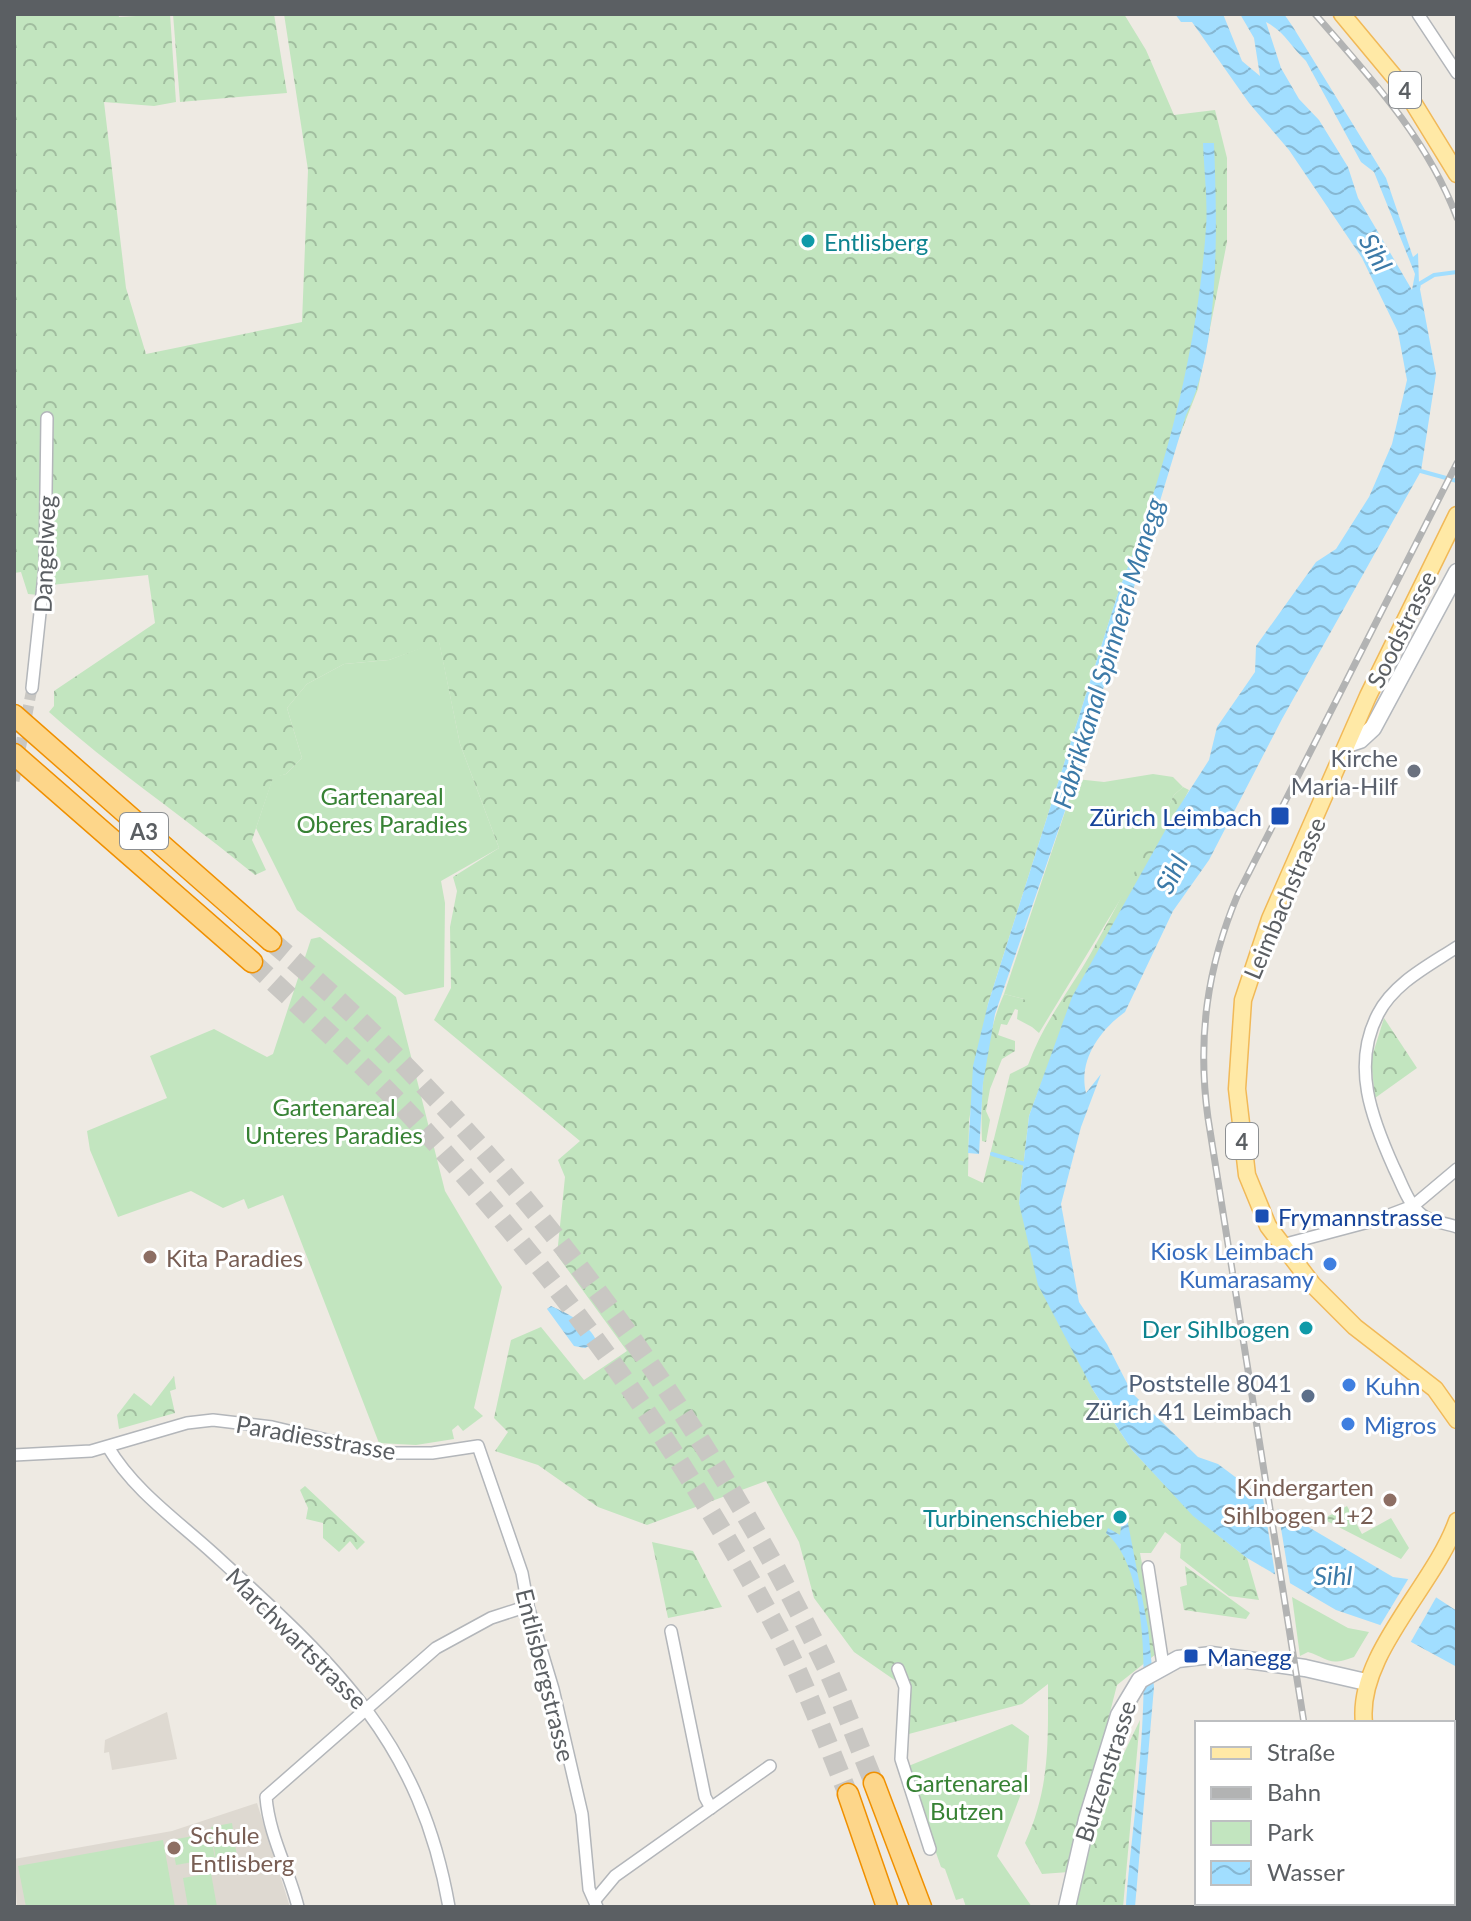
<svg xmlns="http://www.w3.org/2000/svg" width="1471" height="1921" font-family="Lato,sans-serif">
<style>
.education{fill:#ded9d1}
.green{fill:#c2e5bf}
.forest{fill:url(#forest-crowns)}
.water{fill:url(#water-waves);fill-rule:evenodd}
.pier{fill:#eeeae3}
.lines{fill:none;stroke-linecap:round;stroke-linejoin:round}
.stream{stroke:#a1deff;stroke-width:4}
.street-tunnel{stroke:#c9c7c3;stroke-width:11;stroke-dasharray:11 5.5;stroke-linecap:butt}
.highway-tunnel{stroke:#c9c7c3;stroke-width:20;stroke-dasharray:20 10;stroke-linecap:butt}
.street-casing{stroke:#b3b6ba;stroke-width:14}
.secondary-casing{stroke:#b4b8bd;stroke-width:19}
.primary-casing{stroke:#f1b958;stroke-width:19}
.highway-casing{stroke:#f09000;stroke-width:23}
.street{stroke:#fff;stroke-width:11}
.secondary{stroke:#fff;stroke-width:16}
.primary{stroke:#ffe9a6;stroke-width:16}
.highway{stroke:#fdd68a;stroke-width:20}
.rail-casing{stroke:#b2b3b3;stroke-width:7}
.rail{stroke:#fff;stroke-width:4;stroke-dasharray:12;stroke-linecap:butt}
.culture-dot{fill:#0f9aa8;stroke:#fff;stroke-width:3}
.worship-dot{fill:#6b7280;stroke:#fff;stroke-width:3}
.transit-dot{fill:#1a4fb4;stroke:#fff;stroke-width:3}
.education-dot{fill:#8d6e63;stroke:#fff;stroke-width:3}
.shop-dot{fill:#3f7fe0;stroke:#fff;stroke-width:3}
.service-dot{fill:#5c6f8a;stroke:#fff;stroke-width:3}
.labels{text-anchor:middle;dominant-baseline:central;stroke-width:6;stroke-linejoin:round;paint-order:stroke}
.shield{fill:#fff;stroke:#8c8f92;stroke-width:2}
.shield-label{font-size:22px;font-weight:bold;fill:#5b5f63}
.culture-label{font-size:24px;fill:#0d838f;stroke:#fff;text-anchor:end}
.street-label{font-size:24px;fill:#5b5f63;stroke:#fff}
.worship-label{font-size:24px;fill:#5b616d;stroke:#fff;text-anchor:end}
.park-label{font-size:24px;fill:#378234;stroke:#fff}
.transit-label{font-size:24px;fill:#164399;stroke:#fff;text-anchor:start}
.shop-label{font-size:24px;fill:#366cbe;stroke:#fff;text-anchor:start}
.education-label{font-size:24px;fill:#785e54;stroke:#fff;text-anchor:start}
.service-label{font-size:24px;fill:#4e5e75;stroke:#fff;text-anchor:end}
.water-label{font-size:26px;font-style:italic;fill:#3c7aa8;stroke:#fff}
</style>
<defs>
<pattern id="forest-crowns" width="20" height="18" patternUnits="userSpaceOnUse" patternTransform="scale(2)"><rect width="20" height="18" fill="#c2e5bf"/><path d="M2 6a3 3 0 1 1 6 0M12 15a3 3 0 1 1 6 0" fill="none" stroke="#a1bd9f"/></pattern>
<pattern id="water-waves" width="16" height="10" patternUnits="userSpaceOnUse" patternTransform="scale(2)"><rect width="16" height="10" fill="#a1deff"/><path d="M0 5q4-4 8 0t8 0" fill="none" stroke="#86b7d2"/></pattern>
</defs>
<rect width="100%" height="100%" fill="#eeeae3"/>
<g class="education">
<path d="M167,1712L177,1759L112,1770L109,1752L104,1753L105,1740Z"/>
<path d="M257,1803L290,1907H17L14,1859L172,1831Z"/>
</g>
<g class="green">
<path d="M439,641L460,744L499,848L441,881L445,903L444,987L405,995L297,910L256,828L273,777L286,774L302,758L287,708L307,684L344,664L389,660Z"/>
<path d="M1153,774L1173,777L1183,787L1174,795L1131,882L1039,1033L1032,1027L1024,999L1004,994L1076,779L1104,782Z"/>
<path d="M320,937L396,997L445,1191L502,1287L474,1408L483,1416L463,1431L458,1425L452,1430L454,1439L416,1445L379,1443L283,1195L248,1209L244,1199L223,1208L191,1191L118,1217L90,1150L87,1131L167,1098L150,1056L214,1029L267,1057L273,1054L311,939Z"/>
<path d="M1292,1597L1348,1628L1369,1632L1354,1657C1328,1667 1328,1658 1308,1652L1300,1656Z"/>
<path d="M1012,1724L1029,1736L1026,1781L997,1856L1032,1907H966L963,1898L956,1900L945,1869L941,1867L906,1767Z"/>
<path d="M232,1823L237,1857L216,1861L211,1827Z"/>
<path d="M210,1833L215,1858L176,1865L171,1840Z"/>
<path d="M163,1840L175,1907H26L18,1866Z"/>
<path d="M211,1873L217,1907H188L183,1878Z"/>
</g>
<g class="forest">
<path d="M14,14H118L119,17L170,14L176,102L154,106L104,102L126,288L146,354L302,322L308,170L284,14H1124L1146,50L1174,115L1215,110L1227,158V242L1198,389L1119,590L988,1004L969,1121L968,1176L983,1183L1010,1074L1028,1065C1043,1023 1069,992 1091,953C1120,901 1147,848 1174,795L1183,787L1189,790L1049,1063L1029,1116L1019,1203L1093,1390L1132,1450L1194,1516L1247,1558L1259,1600L1229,1596L1180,1558L1181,1544L1165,1532L1151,1553H1140L1156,1637V1654L1117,1685L1069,1872L1042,1874L1025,1843C1050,1788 1048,1743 1048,1684L1022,1704L905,1735L906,1688L854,1652L814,1598L799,1542L766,1481L647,1525L598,1507L538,1465L495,1451L508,1432L494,1418L511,1340L541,1327L584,1380L627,1351L557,1255L565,1177L558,1160L580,1141L434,1020L451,988L450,927L457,891L453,877L499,848L460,744L439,642L389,660L344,664L307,684L287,708L302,758L286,774L273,778L252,840L266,870L255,875C187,819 115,771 49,712L54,706V691L155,623L148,575L51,585L39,595L28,594L21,572L14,573Z"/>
<path d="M173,14H274L287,93L180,102Z"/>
<path d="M1004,994L1024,999L1032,1010V1027L1017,1019L1018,1010L1015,1009L1007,1025L1001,1024L998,1035L1015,1041V1051L1002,1059L990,1089L986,1111L990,1120L986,1142L982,1141C980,1092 984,1039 1004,994Z"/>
<path d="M1384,1018L1417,1068L1375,1098L1371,1060Z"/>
<path d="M174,1376L176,1389L170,1391L175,1413L119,1429L117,1415L134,1393L151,1406Z"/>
<path d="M305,1486L365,1542L357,1550L350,1541L339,1552L323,1538V1523L306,1519L308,1508L300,1490Z"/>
<path d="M1347,1506L1362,1534L1391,1518L1409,1548L1401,1559L1323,1519Z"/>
<path d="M652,1542L693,1551L722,1607L668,1618Z"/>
<path d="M1185,1566L1250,1613L1246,1619L1184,1610L1180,1587L1187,1585Z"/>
<path d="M1140,1720L1123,1907H1069L1095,1813Z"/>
</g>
<g class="water">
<path d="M1175,14H1223L1242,61L1260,76L1254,38L1240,14H1284L1293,27L1386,178L1413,257L1418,253L1419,284L1436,374L1421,471L1282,719L1209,860L1173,911L1125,1012C1100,1030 1078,1060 1086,1093L1101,1074L1081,1127L1061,1204L1079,1302L1107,1344L1132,1393L1198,1457L1218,1464L1278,1509L1393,1577L1408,1579L1457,1611V1667L1380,1625L1336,1610L1247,1558L1193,1516L1132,1450L1093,1390L1038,1285L1019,1203L1029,1116L1072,997L1175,813L1209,760L1217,727L1255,672L1256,646L1316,562L1336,549L1369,497L1392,444L1407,380L1398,332L1362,258L1289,150L1249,103L1192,22H1181ZM1266,22C1285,32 1291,47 1306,61L1361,162L1374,172L1415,274L1412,290L1358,198L1348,167L1319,120L1299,99L1281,68Z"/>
<path d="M1203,143H1214C1217,221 1221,346 1186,415L1076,779L995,1014L983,1083L979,1154L968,1153L973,1066L988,1004L1119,590C1165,474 1197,353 1206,228C1208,201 1204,171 1203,143Z"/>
<path d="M551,1306C568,1314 589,1323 597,1342L585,1348L574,1346L547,1309Z"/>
<path d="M1127,1518L1148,1628L1154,1687L1135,1907H1126C1130,1821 1174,1592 1106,1533L1108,1528L1120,1535L1122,1520Z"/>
</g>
<g class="pier">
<path d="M1262,1492L1277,1504L1291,1589L1276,1580Z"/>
<path d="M1410,1576L1438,1594L1409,1645L1378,1629Z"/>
</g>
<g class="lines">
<g class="stream">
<path d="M1418,289L1419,284L1434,275L1457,272"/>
<path d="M1417,470L1457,481"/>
<path d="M992,1154L1028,1165"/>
</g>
<path class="street-tunnel" d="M14,781L32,688"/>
<g class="highway-tunnel">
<path d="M271,941C493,1127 697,1399 823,1660C842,1700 857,1742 874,1783"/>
<path d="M252,962C311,1017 371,1071 425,1131C559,1279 680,1446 773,1622C803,1677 824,1736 848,1794"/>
</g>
<g class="street-casing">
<g id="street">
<path d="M1418,14L1457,73"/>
<path d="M32,688L45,566L47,418"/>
<path d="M1457,947C1428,966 1394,983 1378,1014C1351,1066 1372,1119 1394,1168C1402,1184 1408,1204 1422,1215C1431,1222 1446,1223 1457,1227"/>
<path d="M1282,1245L1376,1220L1413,1206L1457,1169"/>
<path d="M108,1447C134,1491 178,1521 215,1555C334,1664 420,1740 449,1907"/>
<path d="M14,1455L91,1451L187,1423L213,1420L272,1427L382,1453H432L478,1446L522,1573L528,1606L553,1689L582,1814L589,1889L597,1907"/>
<path d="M1148,1567L1163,1665"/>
<path d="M671,1631L705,1797L711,1808"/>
<path d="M898,1669L905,1687L901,1759L930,1849"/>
<path d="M595,1900L615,1876L770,1766"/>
<path d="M1316,1903L1317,1907"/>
<path d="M298,1907C289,1870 269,1836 266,1797L436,1648L491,1618L528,1606"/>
</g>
</g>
<g class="secondary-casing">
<g id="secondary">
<path d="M1348,744L1360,740L1373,728L1457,572"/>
<path d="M1067,1907L1087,1819L1119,1715L1140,1680L1178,1659L1211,1655L1305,1668L1366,1682"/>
</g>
</g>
<g class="primary-casing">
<g id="primary">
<path d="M1342,14L1406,91L1457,174"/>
<path d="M1457,515L1368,696L1270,919L1243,1000L1237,1089L1247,1175L1268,1226L1313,1285L1355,1327L1435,1389L1457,1420"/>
<path d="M1364,1723C1356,1655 1435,1585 1457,1521"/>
<path d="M1414,1903L1415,1907"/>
</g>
</g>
<g class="highway-casing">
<g id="highway">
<path d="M14,715L271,941"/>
<path d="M14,754L252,962"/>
<path d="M874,1783L921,1907"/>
<path d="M848,1794L887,1907"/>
</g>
</g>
<use href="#street" class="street"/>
<use href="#secondary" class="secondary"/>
<use href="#primary" class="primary"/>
<use href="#highway" class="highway"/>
<g class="rail-casing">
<g id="rail">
<path d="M1315,14C1370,77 1427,138 1457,218"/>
<path d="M1304,1723L1208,1118C1197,1039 1207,967 1238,894L1457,463"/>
<path d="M1332,1903L1333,1907"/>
</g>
</g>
<use href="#rail" class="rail"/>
</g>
<g class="culture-dot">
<circle cx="808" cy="241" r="8"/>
<circle cx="1306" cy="1328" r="8"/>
<circle cx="1120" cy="1517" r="8"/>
</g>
<circle class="worship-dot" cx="1414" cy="771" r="8"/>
<g class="transit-dot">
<rect x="1270" y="806" width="20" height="20" rx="4"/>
<rect x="1254" y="1208" width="16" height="16" rx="4"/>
<rect x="1183" y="1648" width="16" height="16" rx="4"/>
</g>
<g class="education-dot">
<circle cx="150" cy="1257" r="8"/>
<circle cx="1390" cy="1500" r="8"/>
<circle cx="174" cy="1848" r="8"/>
</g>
<g class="shop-dot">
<circle cx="1330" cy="1264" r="8"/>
<circle cx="1349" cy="1385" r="8"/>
<circle cx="1348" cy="1424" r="8"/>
</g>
<circle class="service-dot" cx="1308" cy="1396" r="8"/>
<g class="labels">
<g class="shield">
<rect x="1389" y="72" width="32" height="36" rx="6"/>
<rect x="120" y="813" width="48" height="36" rx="6"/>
<rect x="1226" y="1123" width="32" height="36" rx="6"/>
</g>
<g class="shield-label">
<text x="1405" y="90">4</text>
<text x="144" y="831">A3</text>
<text x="1242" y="1141">4</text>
</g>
<g class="culture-label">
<text x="824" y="241" text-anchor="start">Entlisberg</text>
<text x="1290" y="1328">Der Sihlbogen</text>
<text x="1104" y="1517">Turbinenschieber</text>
</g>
<g class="street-label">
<text transform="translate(44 554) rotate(-88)">Dangelweg</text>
<text transform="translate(1401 629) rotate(-64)">Soodstrasse</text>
<text transform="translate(1284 898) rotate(-67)">Leimbachstrasse</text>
<text transform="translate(316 1437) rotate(10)">Paradiesstrasse</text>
<text transform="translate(297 1638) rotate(45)">Marchwartstrasse</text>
<text transform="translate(546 1675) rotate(76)">Entlisbergstrasse</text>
<text transform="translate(1105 1771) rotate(-72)">Butzenstrasse</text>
</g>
<g class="worship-label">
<text x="1398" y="757">Kirche<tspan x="1398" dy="28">Maria-Hilf</tspan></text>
</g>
<g class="park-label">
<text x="382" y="795">Gartenareal<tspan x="382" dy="28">Oberes Paradies</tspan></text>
<text x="334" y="1106">Gartenareal<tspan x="334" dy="28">Unteres Paradies</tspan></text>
<text x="967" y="1782">Gartenareal<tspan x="967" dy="28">Butzen</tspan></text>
</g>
<g class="transit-label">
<text x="1262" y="816" text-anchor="end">Zürich Leimbach</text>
<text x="1278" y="1216">Frymannstrasse</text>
<text x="1207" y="1656">Manegg</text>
</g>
<g class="shop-label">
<text x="1314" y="1250" text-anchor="end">Kiosk Leimbach<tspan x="1314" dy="28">Kumarasamy</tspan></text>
<text x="1365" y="1385">Kuhn</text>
<text x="1364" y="1424">Migros</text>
</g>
<g class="education-label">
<text x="166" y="1257">Kita Paradies</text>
<text x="1374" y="1486" text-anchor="end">Kindergarten<tspan x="1374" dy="28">Sihlbogen 1+2</tspan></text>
<text x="190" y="1834">Schule<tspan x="190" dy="28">Entlisberg</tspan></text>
</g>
<g class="service-label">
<text x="1292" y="1382">Poststelle 8041<tspan x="1292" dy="28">Zürich 41 Leimbach</tspan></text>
</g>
<g class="water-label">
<text transform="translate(1376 252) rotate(61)">Sihl</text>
<text transform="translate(1108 653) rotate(-73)">Fabrikkanal Spinnerei Manegg</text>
<text transform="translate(1171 874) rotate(-62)">Sihl</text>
<text x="1333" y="1575">Sihl</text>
</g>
</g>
<rect width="1471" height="1921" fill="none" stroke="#5b5f63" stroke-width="32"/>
<rect x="1195" y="1721" width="260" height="184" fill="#ffffff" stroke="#bdbfc1" stroke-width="2"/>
<rect x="1211" y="1747" width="40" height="12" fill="#ffe9a6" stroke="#bdbfc1" stroke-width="2"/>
<text x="1267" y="1761" font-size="24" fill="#5b5f63">Straße</text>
<rect x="1211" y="1787" width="40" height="12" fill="#b2b3b3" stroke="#bdbfc1" stroke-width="2"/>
<text x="1267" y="1801" font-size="24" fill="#5b5f63">Bahn</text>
<rect x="1211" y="1821" width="40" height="24" fill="#c2e5bf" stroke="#bdbfc1" stroke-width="2"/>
<text x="1267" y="1841" font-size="24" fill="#5b5f63">Park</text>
<rect x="1211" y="1861" width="40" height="24" fill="url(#water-waves)" stroke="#bdbfc1" stroke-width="2"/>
<text x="1267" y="1881" font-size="24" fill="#5b5f63">Wasser</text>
</svg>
